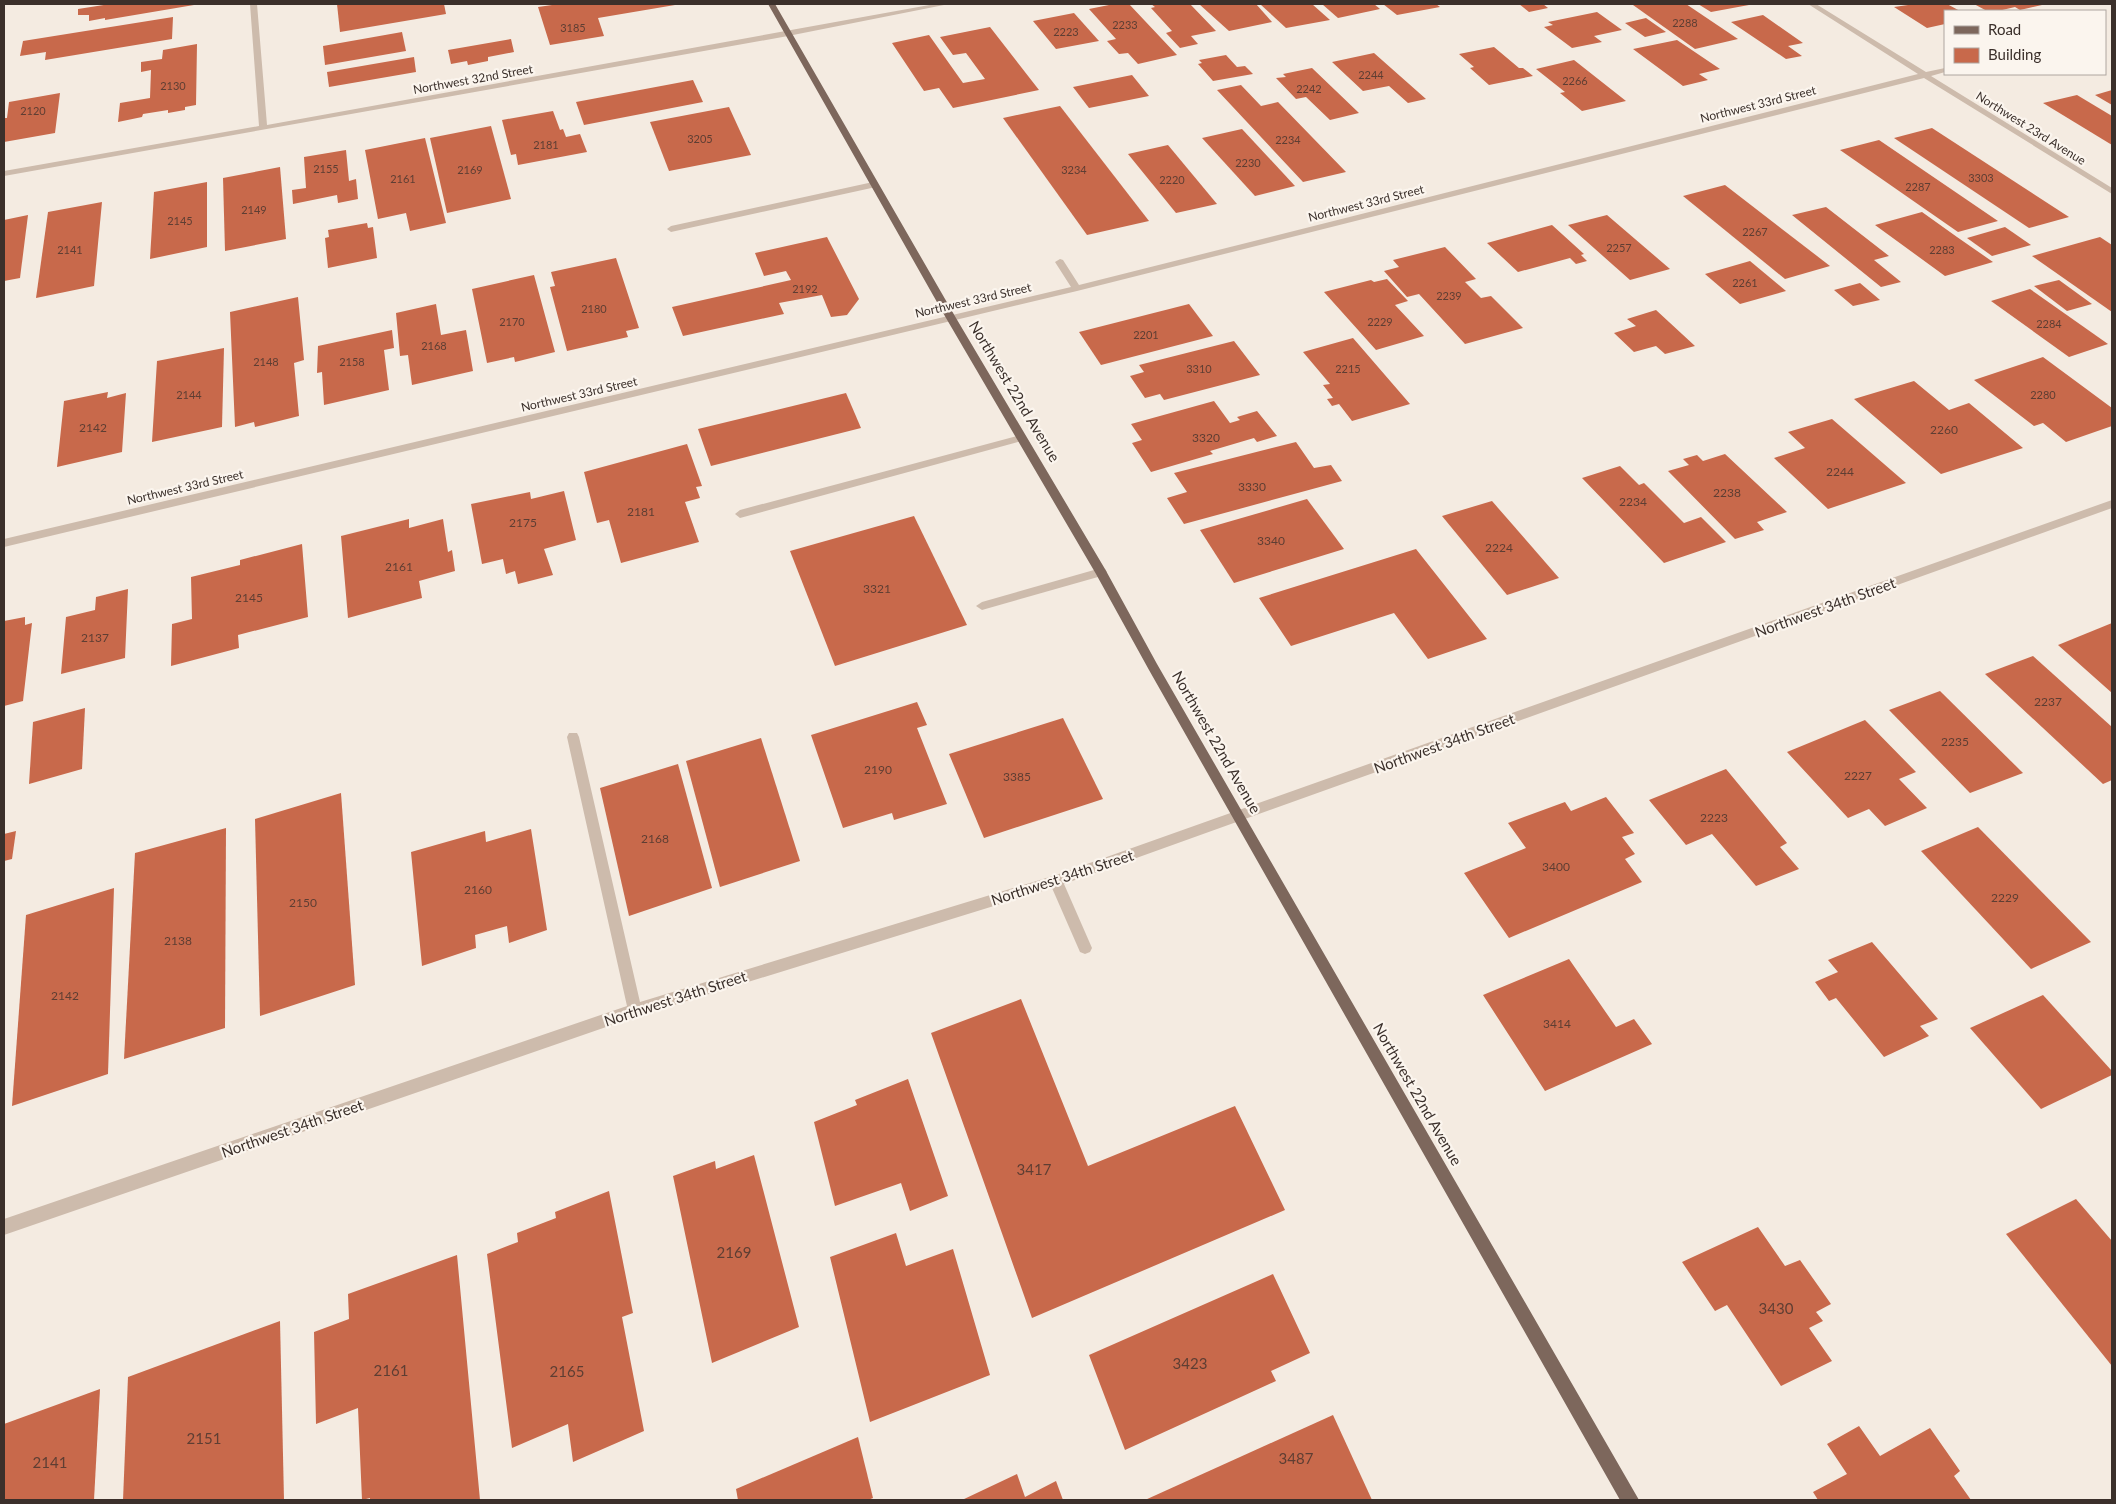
<svg xmlns="http://www.w3.org/2000/svg" width="2116" height="1504" font-family="Lato,sans-serif">
<style>
.building{fill:#c8694b}
.lines{fill:none;stroke-linecap:round;stroke-linejoin:round}
.minor{fill:#cdbbac;fill-rule:evenodd}
.major{fill:#7d675c;fill-rule:evenodd}
.labels{text-anchor:middle;dominant-baseline:central;stroke-width:4.5;stroke-linejoin:round;paint-order:stroke}
.far-number-label{font-size:11px;fill:#5e3e33}
.far-street-label{font-size:12px;fill:#3b302b;stroke:#fbf5ee}
.number-label{font-size:12px;fill:#5e3e33}
.street-label{font-size:15px;fill:#3b302b;stroke:#fbf5ee}
.near-number-label{font-size:15px;fill:#5e3e33}
</style>
<rect width="100%" height="100%" fill="#f4ebe1"/>
<g class="building">
<path d="M110,4H194V5L105,20V18L89,21V15H78V9Z"/>
<path d="M337,4H444L446,14L340,32Z"/>
<path d="M559,4H675V5L598,18L604,36L550,45L538,7Z"/>
<path d="M1114,4H1129L1177,55L1138,64L1128,53L1119,54L1107,41L1116,39L1089,9Z"/>
<path d="M1151,4H1190L1216,31L1191,36L1198,44L1180,48L1166,33L1172,31L1151,8L1155,7Z"/>
<path d="M1199,4H1256L1272,22L1229,31Z"/>
<path d="M1260,4H1312L1330,20L1286,28Z"/>
<path d="M1322,4H1374L1380,9L1338,18Z"/>
<path d="M1383,4H1436L1440,7L1397,15Z"/>
<path d="M1519,4H1543L1548,8L1529,12Z"/>
<path d="M1638,4H1686L1738,39L1695,49L1633,5Z"/>
<path d="M1698,4H1746L1749,5L1711,12Z"/>
<path d="M1906,4H1947L1960,11H1945V24L1927,28L1894,7L1908,5Z"/>
<path d="M1974,4H2040L2042,5L2020,10L2015,7L1998,11H1987Z"/>
<path d="M1597,12L1622,30L1594,36L1602,42L1572,48L1544,27L1553,25L1548,22Z"/>
<path d="M1074,13L1099,41L1056,49L1033,21Z"/>
<path d="M1763,15L1803,43L1788,46L1802,56L1786,59L1731,22Z"/>
<path d="M173,17L172,39L45,60L46,52L20,56L23,41Z"/>
<path d="M1646,18L1666,32L1645,37L1625,23Z"/>
<path d="M990,27L1039,90L953,108L939,88L924,91L892,43L929,35L963,83L985,79L966,53L953,55L940,37Z"/>
<path d="M402,32L406,51L325,65L323,46Z"/>
<path d="M511,39L514,52L488,57V61L468,65L467,61L451,64L448,50Z"/>
<path d="M1677,40L1720,69L1699,74L1708,80L1683,86L1633,49Z"/>
<path d="M197,44L196,105L185,107V110L168,113V110L143,114L142,117L118,122L120,103L150,98L151,70L141,72V62L162,59L163,50Z"/>
<path d="M1494,47L1519,68H1523L1533,76L1489,85L1470,68L1474,67L1459,54Z"/>
<path d="M1374,53L1426,99L1408,103L1389,86L1363,91L1332,62Z"/>
<path d="M1226,55L1237,67L1245,66L1253,74L1213,81L1198,64L1202,63L1199,60Z"/>
<path d="M414,57L416,72L329,87L327,72Z"/>
<path d="M1574,60L1626,101L1582,111L1560,93L1565,92L1536,69Z"/>
<path d="M1312,68L1359,113L1330,120L1306,97L1296,99L1276,78L1286,77L1283,74Z"/>
<path d="M1132,75L1149,96L1089,108L1073,87Z"/>
<path d="M693,80L703,102L584,125L576,102Z"/>
<path d="M1241,85L1261,106L1278,102L1346,172L1303,182L1217,90Z"/>
<path d="M2112,90V105L2095,95Z"/>
<path d="M60,93L55,133L4,142V118H7L9,102Z"/>
<path d="M2077,95L2112,116V145L2043,103Z"/>
<path d="M1060,106L1149,221L1087,235L1003,118Z"/>
<path d="M729,107L751,155L669,171L650,122Z"/>
<path d="M553,111L560,130L563,129L566,137L580,134L587,152L518,165L516,154L511,155L502,120Z"/>
<path d="M491,126L511,199L447,213L430,138Z"/>
<path d="M1932,128L2069,217L2029,228L1894,138Z"/>
<path d="M1242,129L1295,186L1255,196L1202,138Z"/>
<path d="M425,138L446,223L410,231L406,213L378,219L365,150Z"/>
<path d="M1879,140L1998,221L1958,232L1840,150Z"/>
<path d="M1168,145L1217,204L1176,213L1128,154Z"/>
<path d="M346,150L349,181L356,179L358,199L338,203L337,195L293,204L292,190L306,188L304,157Z"/>
<path d="M280,167L286,239L225,251L223,178Z"/>
<path d="M207,182V247L150,259L154,192Z"/>
<path d="M1725,185L1830,266L1785,279L1683,196Z"/>
<path d="M102,202L94,286L36,298L48,212Z"/>
<path d="M1826,207L1889,256L1874,260L1901,282L1881,287L1792,215Z"/>
<path d="M1922,212L1957,237L1993,262L1945,276L1875,225Z"/>
<path d="M28,215L20,278L4,281V220Z"/>
<path d="M1607,215L1670,269L1630,280L1568,225Z"/>
<path d="M367,223L368,228L373,227L377,258L328,268L325,238L329,237L328,230Z"/>
<path d="M1552,225L1584,254L1581,255L1587,261L1576,264L1570,258L1518,272L1487,243Z"/>
<path d="M2005,227L2031,245L1992,256L1967,238Z"/>
<path d="M827,237L859,299L847,315L831,317L822,295L779,303L784,314L683,336L672,307L791,280L786,271L764,276L755,253Z"/>
<path d="M2100,237L2112,245V312L2032,256Z"/>
<path d="M1445,247L1476,279L1465,282L1481,298L1491,296L1523,328L1465,344L1419,294L1407,297L1384,271L1399,267L1393,260Z"/>
<path d="M616,258L639,328L626,331L628,337L567,351L550,287L555,286L551,272Z"/>
<path d="M1750,261L1786,291L1740,304L1705,274Z"/>
<path d="M534,275L555,352L515,362L514,357L487,363L472,289Z"/>
<path d="M1387,279L1408,301L1395,305L1424,336L1376,350L1324,292L1371,280L1374,282Z"/>
<path d="M2059,280L2092,304L2067,311L2034,286Z"/>
<path d="M1860,283L1880,300L1853,306L1834,290Z"/>
<path d="M2030,289L2108,344L2069,357L1991,301Z"/>
<path d="M298,297L304,360L294,363L299,416L255,427L254,422L235,427L230,312Z"/>
<path d="M436,304L441,335L466,330L473,371L412,385L408,355L400,356L396,313Z"/>
<path d="M1189,304L1213,336L1101,365L1079,332Z"/>
<path d="M1656,310L1695,346L1665,354L1656,346L1634,352L1614,333L1636,326L1627,319Z"/>
<path d="M392,330L394,348L384,350L389,390L324,405L322,372L317,373L318,346Z"/>
<path d="M1353,338L1410,404L1352,421L1339,404L1332,406L1327,399L1333,398L1323,385L1330,384L1303,352Z"/>
<path d="M1234,341L1260,375L1164,400L1160,394L1145,398L1130,376L1144,372L1139,365Z"/>
<path d="M224,348L222,427L152,442L157,361Z"/>
<path d="M2043,357L2112,408V426L2066,442L2043,423L2034,426L1974,380Z"/>
<path d="M1914,381L1949,410L1969,403L2023,448L1941,474L1854,399Z"/>
<path d="M108,392L107,398L126,393L122,452L57,467L64,401Z"/>
<path d="M846,393L861,428L711,466L698,429Z"/>
<path d="M1214,401L1230,423L1240,420L1237,417L1257,411L1277,436L1257,442L1254,438L1210,451L1213,454L1151,472L1132,443L1142,440L1131,424Z"/>
<path d="M1832,419L1906,483L1828,509L1774,458L1805,448L1788,432Z"/>
<path d="M1296,442L1314,468L1331,465L1342,481L1184,524L1167,498L1187,492L1174,473Z"/>
<path d="M687,444L702,486L696,487L700,498L685,502L699,542L621,563L609,520L597,523L584,472Z"/>
<path d="M1725,454L1787,512L1757,522L1764,530L1735,539L1668,471L1689,465L1683,459L1697,455L1703,461Z"/>
<path d="M1620,466L1639,485L1644,483L1684,523L1701,517L1726,542L1664,563L1582,478Z"/>
<path d="M564,491L576,540L544,549L553,575L518,584L515,571L506,574L503,559L482,564L471,504L530,492L531,499Z"/>
<path d="M1307,499L1344,549L1234,583L1200,530Z"/>
<path d="M1492,501L1559,578L1507,595L1442,516Z"/>
<path d="M914,516L967,625L835,666L790,551Z"/>
<path d="M409,519V528L443,519L448,552L452,550L455,571L419,581L422,598L348,618L341,536Z"/>
<path d="M302,544L308,617L238,635L239,648L171,666L172,624L192,619L191,577L240,565V560Z"/>
<path d="M1416,549L1487,639L1428,659L1394,613L1291,646L1259,598Z"/>
<path d="M128,589L125,658L61,674L66,617L95,610L96,597Z"/>
<path d="M25,617V625L32,623L23,701L4,706V621Z"/>
<path d="M2112,623V693L2058,645Z"/>
<path d="M2033,656L2112,727V780L2103,784L1985,674Z"/>
<path d="M1940,691L2023,773L1970,793L1889,710Z"/>
<path d="M917,702L927,725L917,728L947,804L894,820L892,813L843,828L811,735Z"/>
<path d="M85,708L82,769L29,784L33,722Z"/>
<path d="M1063,718L1103,799L984,838L949,754Z"/>
<path d="M1865,720L1916,772L1899,779L1927,808L1885,826L1869,809L1848,818L1787,752Z"/>
<path d="M761,738L800,861L720,887L686,761Z"/>
<path d="M678,764L712,888L629,916L600,788Z"/>
<path d="M1726,769L1787,843L1780,847L1799,869L1756,886L1712,834L1686,845L1649,800Z"/>
<path d="M341,793L355,985L260,1016L255,819Z"/>
<path d="M1606,797L1634,833L1622,837L1635,854L1625,859L1642,882L1509,938L1464,873L1526,848L1508,823L1565,802L1571,811Z"/>
<path d="M1978,827L2091,942L2031,969L1921,851Z"/>
<path d="M226,828L225,1028L124,1059L135,853Z"/>
<path d="M531,829L547,930L509,943L507,926L475,935L476,948L422,966L411,852L485,831L486,842Z"/>
<path d="M16,831L12,859L4,861V834Z"/>
<path d="M114,888L108,1074L12,1106L26,915Z"/>
<path d="M1872,942L1938,1019L1920,1026L1929,1036L1884,1057L1836,998L1829,1001L1815,982L1838,972L1828,960Z"/>
<path d="M1569,959L1616,1027L1634,1019L1652,1044L1545,1091L1483,995Z"/>
<path d="M2043,995L2112,1071V1075L2041,1109L1970,1028Z"/>
<path d="M1021,999L1088,1166L1235,1106L1285,1210L1032,1318L931,1033Z"/>
<path d="M908,1079L948,1196L910,1211L901,1183L835,1206L814,1122L857,1105L855,1100Z"/>
<path d="M754,1155L799,1327L712,1363L673,1176L715,1161L716,1169Z"/>
<path d="M609,1191L633,1313L622,1317L644,1431L573,1462L568,1424L512,1448L487,1254L518,1242L517,1233L556,1218L555,1212Z"/>
<path d="M2076,1199L2112,1241V1366L2006,1234Z"/>
<path d="M1758,1227L1785,1266L1800,1260L1831,1304L1816,1312L1823,1321L1809,1328L1832,1361L1781,1386L1727,1305L1715,1311L1682,1262Z"/>
<path d="M896,1233L906,1266L953,1249L990,1375L870,1422L830,1257Z"/>
<path d="M457,1255L480,1500H370V1498L362,1500L358,1408L316,1424L314,1332L349,1319L348,1294Z"/>
<path d="M1273,1274L1310,1353L1271,1371L1276,1381L1125,1450L1089,1355Z"/>
<path d="M280,1321L284,1500H123L128,1377Z"/>
<path d="M100,1389L94,1500H4V1424Z"/>
<path d="M1333,1415L1372,1500H1145Z"/>
<path d="M1859,1426L1880,1456L1930,1428L1960,1471L1954,1476L1971,1500H1818L1813,1492L1847,1474L1827,1444Z"/>
<path d="M858,1437L873,1498L868,1500H738L736,1489Z"/>
<path d="M1017,1474L1025,1497L1056,1481L1063,1500H962Z"/>
</g>
<g class="lines">
<g class="minor">
<path d="M250,4H257L267,125L935,4H949L788,36L4,176V171L259,126Z"/>
<path d="M1808,4H1816L1926,72L1945,68V72L1931,76L2112,188V194L1924,78L1077,291L4,547V539L1071,287L1055,262L1060,259L1063,260L1079,285L1918,74Z"/>
<path d="M873,182L876,183V187L671,232L667,229L671,226Z"/>
<path d="M1021,435L1025,436L1026,438L1025,440L740,518L735,514L740,510Z"/>
<path d="M2112,500V508L1064,884L1092,948L1090,952L1085,954L1080,952L1052,888L635,1017L4,1235V1219L627,1006L567,737L569,733H577L579,737L640,1002L1056,875Z"/>
<path d="M1101,568L1105,569L1107,572L1105,575L982,610L976,606L982,602Z"/>
</g>
<path class="major" d="M768,4H775L956,318L1105,569L1157,664L1639,1500H1620L1149,670L1096,574L946,318Z"/>
</g>
<g class="labels">
<g class="far-number-label">
<text x="1685" y="22">2288</text>
<text x="1125" y="24">2233</text>
<text x="573" y="27">3185</text>
<text x="1066" y="31">2223</text>
<text x="1371" y="74">2244</text>
<text x="1575" y="80">2266</text>
<text x="173" y="85">2130</text>
<text x="1309" y="88">2242</text>
<text x="33" y="110">2120</text>
<text x="700" y="138">3205</text>
<text x="1288" y="139">2234</text>
<text x="546" y="144">2181</text>
<text x="1248" y="162">2230</text>
<text x="326" y="168">2155</text>
<text x="470" y="169">2169</text>
<text x="1074" y="169">3234</text>
<text x="1981" y="177">3303</text>
<text x="403" y="178">2161</text>
<text x="1172" y="179">2220</text>
<text x="1918" y="186">2287</text>
<text x="254" y="209">2149</text>
<text x="180" y="220">2145</text>
<text x="1755" y="231">2267</text>
<text x="1619" y="247">2257</text>
<text x="70" y="249">2141</text>
<text x="1942" y="249">2283</text>
<text x="1745" y="282">2261</text>
<text x="805" y="288">2192</text>
<text x="1449" y="295">2239</text>
<text x="594" y="308">2180</text>
<text x="512" y="321">2170</text>
<text x="1380" y="321">2229</text>
<text x="2049" y="323">2284</text>
<text x="1146" y="334">2201</text>
<text x="434" y="345">2168</text>
<text x="266" y="361">2148</text>
<text x="352" y="361">2158</text>
<text x="1199" y="368">3310</text>
<text x="1348" y="368">2215</text>
<text x="189" y="394">2144</text>
<text x="2043" y="394">2280</text>
</g>
<g class="far-street-label">
<text transform="translate(473 79) rotate(-10)">Northwest 32nd Street</text>
<text transform="translate(1758 104) rotate(-14)">Northwest 33rd Street</text>
<text transform="translate(2031 128) rotate(32)">Northwest 23rd Avenue</text>
<text transform="translate(1366 203) rotate(-14)">Northwest 33rd Street</text>
<text transform="translate(973 300) rotate(-13)">Northwest 33rd Street</text>
<text transform="translate(579 394) rotate(-13)">Northwest 33rd Street</text>
<text transform="translate(185 487) rotate(-13)">Northwest 33rd Street</text>
</g>
<g class="number-label">
<text x="93" y="427">2142</text>
<text x="1944" y="429">2260</text>
<text x="1206" y="437">3320</text>
<text x="1840" y="471">2244</text>
<text x="1252" y="486">3330</text>
<text x="1727" y="492">2238</text>
<text x="1633" y="501">2234</text>
<text x="641" y="511">2181</text>
<text x="523" y="522">2175</text>
<text x="1271" y="540">3340</text>
<text x="1499" y="547">2224</text>
<text x="399" y="566">2161</text>
<text x="877" y="588">3321</text>
<text x="249" y="597">2145</text>
<text x="95" y="637">2137</text>
<text x="2048" y="701">2237</text>
<text x="1955" y="741">2235</text>
<text x="878" y="769">2190</text>
<text x="1858" y="775">2227</text>
<text x="1017" y="776">3385</text>
<text x="1714" y="817">2223</text>
<text x="655" y="838">2168</text>
<text x="1556" y="866">3400</text>
<text x="478" y="889">2160</text>
<text x="2005" y="897">2229</text>
<text x="303" y="902">2150</text>
<text x="178" y="940">2138</text>
<text x="65" y="995">2142</text>
<text x="1557" y="1023">3414</text>
</g>
<g class="street-label">
<text transform="translate(1015 391) rotate(59)">Northwest 22nd Avenue</text>
<text transform="translate(1825 607) rotate(-20)">Northwest 34th Street</text>
<text transform="translate(1217 742) rotate(60)">Northwest 22nd Avenue</text>
<text transform="translate(1444 743) rotate(-20)">Northwest 34th Street</text>
<text transform="translate(1062 877) rotate(-18)">Northwest 34th Street</text>
<text transform="translate(675 998) rotate(-18)">Northwest 34th Street</text>
<text transform="translate(1418 1094) rotate(60)">Northwest 22nd Avenue</text>
<text transform="translate(292 1128) rotate(-19)">Northwest 34th Street</text>
</g>
<g class="near-number-label">
<text x="1034" y="1169">3417</text>
<text x="734" y="1252">2169</text>
<text x="1776" y="1308">3430</text>
<text x="1190" y="1363">3423</text>
<text x="391" y="1370">2161</text>
<text x="567" y="1371">2165</text>
<text x="204" y="1438">2151</text>
<text x="1296" y="1458">3487</text>
<text x="50" y="1462">2141</text>
</g>
</g>
<rect width="2116" height="1504" fill="none" stroke="#3b302b" stroke-width="10"/>
<rect x="1944" y="10" width="162" height="65" fill="#fbf5ee" stroke="#aea6a0"/>
<rect x="1954" y="26" width="25" height="8" fill="#7d675c" stroke="#aea6a0"/>
<text x="1988" y="35" font-size="15" fill="#3b302b">Road</text>
<rect x="1954" y="48" width="25" height="15" fill="#c8694b" stroke="#aea6a0"/>
<text x="1988" y="60" font-size="15" fill="#3b302b">Building</text>
</svg>
